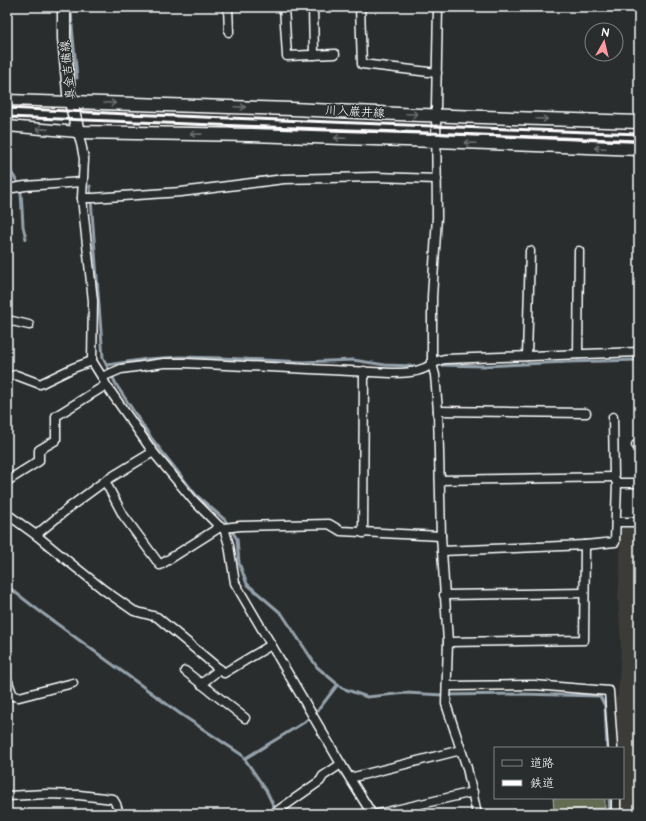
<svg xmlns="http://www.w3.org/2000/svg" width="646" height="821" font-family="'Architects Daughter','Klee One',sans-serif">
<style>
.built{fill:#3b3b37}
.green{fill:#636c52;stroke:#b1b6a8}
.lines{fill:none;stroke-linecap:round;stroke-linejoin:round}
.stream{stroke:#95a2ab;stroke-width:3}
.minor-casing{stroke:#fff;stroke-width:11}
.tertiary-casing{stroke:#fff;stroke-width:13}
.secondary-casing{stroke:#fff;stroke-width:15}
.minor{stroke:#2a2d2e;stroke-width:8}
.tertiary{stroke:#2a2d2e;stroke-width:10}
.secondary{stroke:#2a2d2e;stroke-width:12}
.rail{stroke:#fff;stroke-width:3}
.oneway{stroke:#6a6c6d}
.labels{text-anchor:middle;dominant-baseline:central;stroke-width:3;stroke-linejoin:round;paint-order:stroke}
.street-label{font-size:12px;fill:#fff;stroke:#2a2d2e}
</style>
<rect width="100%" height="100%" fill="#2a2d2e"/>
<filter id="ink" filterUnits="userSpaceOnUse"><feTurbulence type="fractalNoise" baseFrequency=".025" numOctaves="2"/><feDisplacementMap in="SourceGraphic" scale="8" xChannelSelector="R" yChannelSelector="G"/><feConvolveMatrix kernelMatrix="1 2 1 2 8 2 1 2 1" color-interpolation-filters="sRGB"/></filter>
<g filter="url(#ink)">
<path class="built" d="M624,524H639V814H620L619,798H623V748H616L612,697H617L619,683L621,643L618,599L620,563V529Z"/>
<path class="green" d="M553,798H605V808L554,810Z"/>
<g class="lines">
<g class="stream">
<path d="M71,7L72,27L77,78"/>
<path d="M7,163L11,172L18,183L21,192L23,226L26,239"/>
<path d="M90,186L103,358L117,386L152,439L196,495L225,520L237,539L239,563L247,584L282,614L317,667L342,688L367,697L406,693L443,695L520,694L600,696L605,706L607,748"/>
<path d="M107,365L147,359L180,357L221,358L304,362L353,360L385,365L414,366"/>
<path d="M440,365L485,366L567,362L639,360"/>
<path d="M7,586L38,610L179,713L242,755L266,790L274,807L277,811"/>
<path d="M244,759L303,723L316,713L338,684"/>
<path d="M609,798L610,814"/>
</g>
<g class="minor-casing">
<g id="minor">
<path d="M228,7L229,32"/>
<path d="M284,7L287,56L335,54"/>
<path d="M313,7L314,55"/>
<path d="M360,7L362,64L437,73"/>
<path d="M438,7L436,107L437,217L432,297V364L435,375L438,411L441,536L448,642L446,704L467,768L477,814"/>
<path d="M78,132L82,148L84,159L82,198L93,301L92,361L102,377L106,385L153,452L194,501L220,527L224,528L240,526L329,524L341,531L441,536"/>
<path d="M7,189L25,186L82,182"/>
<path d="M82,198H93L181,192L284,179L375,177L437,179"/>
<path d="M7,321H12L29,325"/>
<path d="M578,354L579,251"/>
<path d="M527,356L530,251"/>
<path d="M7,377L16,375L40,384L73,368L92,361"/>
<path d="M102,377L121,369L164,363H185L391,373C402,373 414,373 425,368C431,365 437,360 445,359L639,352"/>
<path d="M438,411L586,413"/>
<path d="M636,445H639"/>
<path d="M440,480L614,477"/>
<path d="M7,481L39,461V450L56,440V416L106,385"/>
<path d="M105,481L123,515L160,565L220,527"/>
<path d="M617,483H639"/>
<path d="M7,514L36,535L69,562L104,590L134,611L157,617L224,673L271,645"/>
<path d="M616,522H639"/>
<path d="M224,528L229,545L235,583L341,764L372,814"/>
<path d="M363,533L364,371"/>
<path d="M36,535L71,506L105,481L153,452"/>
<path d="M585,545L615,542L617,483L614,477L613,417"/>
<path d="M442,551L585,545L584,640L448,642"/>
<path d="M444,595L584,593"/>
<path d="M185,671L245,718"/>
<path d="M7,679L13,696L19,697L73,683"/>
<path d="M201,684L220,669"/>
<path d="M447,686L534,685L609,691L613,748"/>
<path d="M350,778L461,750"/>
<path d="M7,796L47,794L79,795L113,799L116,804L119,814"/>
<path d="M616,798V814"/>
<path d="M273,814L320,781L323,776L341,764"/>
<path d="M378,814L473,792"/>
</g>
</g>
<g class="tertiary-casing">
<g id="tertiary">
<path d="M7,100L71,102"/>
<path d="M7,126L78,132"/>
</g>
</g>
<g class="secondary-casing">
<g id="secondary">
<path d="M64,7V38L69,93L78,132L250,135L436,141L639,149"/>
<path d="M71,102L292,109L420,115L639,122"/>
</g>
</g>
<use href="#minor" class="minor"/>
<use href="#tertiary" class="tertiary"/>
<use href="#secondary" class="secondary"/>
<g class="rail">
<path d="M7,108L127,114L639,134"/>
<path d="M7,117L639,141"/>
</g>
</g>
<defs><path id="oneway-shaft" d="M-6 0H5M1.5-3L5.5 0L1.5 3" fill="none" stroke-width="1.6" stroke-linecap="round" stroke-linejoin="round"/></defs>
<g class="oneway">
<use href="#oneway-shaft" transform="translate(110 103) rotate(2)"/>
<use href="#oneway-shaft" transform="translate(240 107) rotate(2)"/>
<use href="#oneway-shaft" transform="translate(412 114) rotate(3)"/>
<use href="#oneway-shaft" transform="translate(542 119) rotate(2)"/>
<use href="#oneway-shaft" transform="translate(42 129) rotate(-176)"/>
<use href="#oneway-shaft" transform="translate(196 134) rotate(-179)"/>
<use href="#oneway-shaft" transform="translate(340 138) rotate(-178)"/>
<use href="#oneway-shaft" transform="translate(470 143) rotate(-178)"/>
<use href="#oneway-shaft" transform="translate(600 148) rotate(-178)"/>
</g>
</g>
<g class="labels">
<g class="street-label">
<text transform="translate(68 70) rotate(-96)">真金吉備線</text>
<text transform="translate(355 112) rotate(3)">川入巌井線</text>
</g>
</g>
<rect width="646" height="821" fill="none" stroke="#2a2d2e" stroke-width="24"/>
<rect x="12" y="12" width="622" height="797" fill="none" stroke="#fff" stroke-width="1.5" filter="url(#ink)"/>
<rect x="494" y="747" width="130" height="52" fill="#2a2d2e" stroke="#7f8182"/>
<rect x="502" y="760" width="20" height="6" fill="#2a2d2e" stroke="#7f8182"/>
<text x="530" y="767" font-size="12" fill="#ffffff">道路</text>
<rect x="502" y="780" width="20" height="6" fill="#ffffff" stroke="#7f8182"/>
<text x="530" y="787" font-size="12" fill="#ffffff">鉄道</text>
<g transform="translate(604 42) rotate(8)"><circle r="19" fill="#2a2d2e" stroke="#7f8182"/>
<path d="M0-3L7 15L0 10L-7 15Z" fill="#ff9aa2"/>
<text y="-6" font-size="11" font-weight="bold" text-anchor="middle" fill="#ffffff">N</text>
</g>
</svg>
